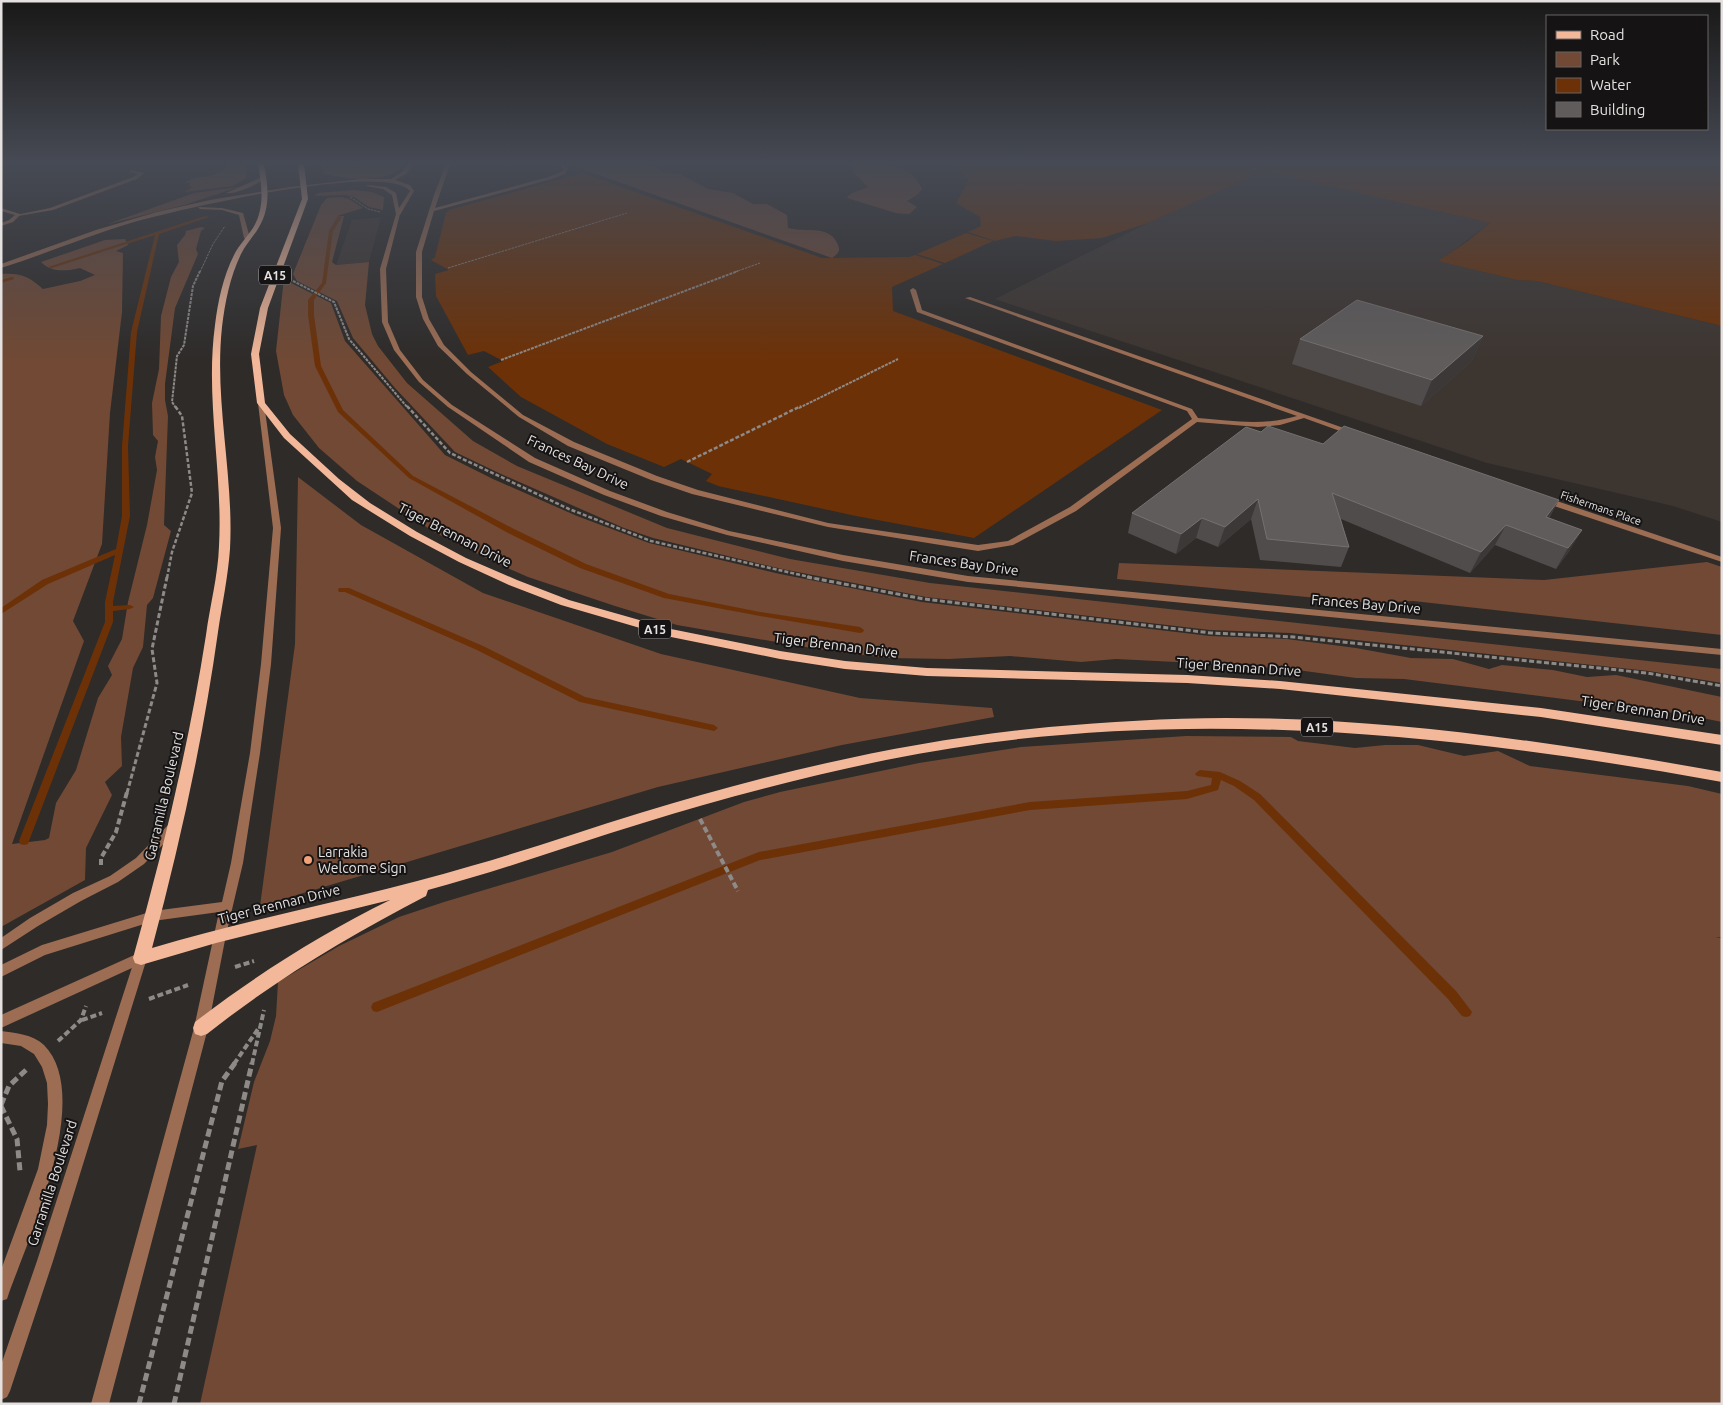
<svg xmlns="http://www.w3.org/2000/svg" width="1723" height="1405" font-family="Ubuntu,sans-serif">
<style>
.built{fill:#3d3530}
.green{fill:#714934}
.water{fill:#6d3107}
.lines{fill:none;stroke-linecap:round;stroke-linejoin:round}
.stream{fill:#6d3107;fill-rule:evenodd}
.path-far5{stroke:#8d8a88;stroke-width:1;stroke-dasharray:2.5 1;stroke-linecap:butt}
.path-far4{stroke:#8d8a88;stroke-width:2;stroke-dasharray:3 1;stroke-linecap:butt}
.path-far3{stroke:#8d8a88;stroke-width:2.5;stroke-dasharray:4 2;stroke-linecap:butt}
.path-far2{stroke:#8d8a88;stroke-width:3;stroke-dasharray:5 2.5;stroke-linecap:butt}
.path-far1{stroke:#8d8a88;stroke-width:4;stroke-dasharray:6 3;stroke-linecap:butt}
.path{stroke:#8d8a88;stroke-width:5;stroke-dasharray:8 4;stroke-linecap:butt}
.service{fill:#9c6d53;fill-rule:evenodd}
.minor{fill:#9c6d53;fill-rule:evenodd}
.tertiary{fill:#9c6d53;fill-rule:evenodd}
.primary{fill:#f3b899;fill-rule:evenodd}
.wall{fill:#504c4b}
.shaded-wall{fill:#3c3837}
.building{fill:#605c5b;stroke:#757170}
.poi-dot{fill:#f0a278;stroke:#151313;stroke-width:2}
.labels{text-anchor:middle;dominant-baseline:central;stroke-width:4;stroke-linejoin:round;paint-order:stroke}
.far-street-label{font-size:11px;fill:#e4e1e0;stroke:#151313}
.shield{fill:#151313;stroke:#a6a3a2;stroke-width:1}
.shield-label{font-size:12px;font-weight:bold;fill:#e4e1e0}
.street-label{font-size:14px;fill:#e4e1e0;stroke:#151313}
.poi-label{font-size:14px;fill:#e4e1e0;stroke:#151313;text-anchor:start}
</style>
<rect width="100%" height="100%" fill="#2e2b29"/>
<g class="built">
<path d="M1264,171L1490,223L1439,261L1517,280L1537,281L1722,326V522L1673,506L1487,463L995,299L1148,223Z"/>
<path d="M381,217L369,262L336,265L352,220Z"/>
</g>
<g class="green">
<path d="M230,164H246V178L233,186L184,192L193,187L189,186L190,183H185C198,174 202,179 213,175C219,173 225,168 230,164Z"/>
<path d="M321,164H403C395,184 340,180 324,173Z"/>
<path d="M568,164H651L665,173L680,174L708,189L733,193L753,204H767L787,215L788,228C806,233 830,224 838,245C841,252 837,254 832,258Z"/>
<path d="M854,164C879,164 910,161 922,189L917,195L907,201L917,207L909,214L896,213L847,198L850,194L868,187L852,171Z"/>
<path d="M239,187L184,205L108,224L194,193Z"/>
<path d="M353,190L372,192L384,197L383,210L369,207L354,197L344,195L314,196L318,193Z"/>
<path d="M341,197L349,199L363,208L337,216H344L332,262L336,265L369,262L365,305L372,334L378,346L407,383L473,441L517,466L667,528L790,559L930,583L1722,669V683L1649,671L1290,633L1210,630L926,597L782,569L653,538L624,528L501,474L455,452L395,388L353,338L337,301L297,281L293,274L321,205L327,198Z"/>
<path d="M201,227L205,228L201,231L196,249L198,254L175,308L165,384V400L168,416L164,525L171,531L153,598L147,605L143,647L133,668L121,737L122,766L105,782L112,795L86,848L85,880L1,927V274C21,273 28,276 43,289L80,281L95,275L80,268C66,271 52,273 41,262L105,240L125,239L128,245L116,251L123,253L122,312L110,413L102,544L73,621L84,641L12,844L45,840L49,838L56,803L76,770L98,698L112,675L108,666L122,639L128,602L147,525L157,470L155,457L158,441L153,435L152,403L159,369L161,316L171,277L179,262L177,245L185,235L186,231Z"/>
<path d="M286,277L291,283L331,303L345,341L445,455L493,479L577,516L649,543L780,574L922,602L1210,636L1287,639L1356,648L1411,658L1453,659L1489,669L1502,665L1553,670L1587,677L1616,675L1722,697V722L1682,714L1404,679L1356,678L1290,669L1236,665L1116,659L1081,662L1010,656L949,659L887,658L823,650L677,625L615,606L528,577L494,562L434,532L357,481L319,448L293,415L284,395L276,351L284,278Z"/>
<path d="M298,477L361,525L483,593L661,654L860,698L992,708L994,717L842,745L658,787L260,906L295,644Z"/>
<path d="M1707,562L1722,567V635L1413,601L1370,603L1117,579L1119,563L1544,580Z"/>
<path d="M1186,736L1291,737L1298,741L1355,748L1385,745H1418L1464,756L1498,751L1530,766L1688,786L1722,794V937H1715L1722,938V1404H200L257,1145L238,1149L254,1082L270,1041L276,1016L278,982L339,946L399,917L444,902L612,852L744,802L780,792L919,763L1021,747Z"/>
</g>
<g class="water">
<path d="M954,164H1722V326L1537,281L1517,280L1438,261L1468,241L1490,223L1264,171L1148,223L1102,238L1056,241L1015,236L995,241L968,232L981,226L980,217L956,203L969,180Z"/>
<path d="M582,173L822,258L909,257L915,255L943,264L892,287L893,311L1162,410L974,538L856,516L718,486L706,481L712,474L681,459L664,467L607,444L521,397L488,367L503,361L484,351L468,355L436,296L435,274L449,270L431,260L435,257L446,213L449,210Z"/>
<path d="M966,233L993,241L945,263L917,254Z"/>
</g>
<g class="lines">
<g class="stream">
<path d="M360,164H366L353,170L350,169Z"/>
<path d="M205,216L209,217L159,234L137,332L128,446L130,516L113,602V606L130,605L134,607L130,609L113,611V622L29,841L28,844L24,845L20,844L19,841L105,622V602L115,555L48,584L1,614V608L42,580L116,549L122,516V446L131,332L155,235L52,268L48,267Z"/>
<path d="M338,216L342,217L333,231L326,283L314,300V315L321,366L343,410L413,476L514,529L586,564L669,594L760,612L860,627L864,630L863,632L860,633L760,616L664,598L580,568L508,533L409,478L338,412L315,366L308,315V300L322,283L329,231Z"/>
<path d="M12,277L14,278V279L1,283V280Z"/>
<path d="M339,588H349L483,646L585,697L714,725L718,728L714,731L580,702L477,650L345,592H339L338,590Z"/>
<path d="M1200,770L1220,772L1240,781L1260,794L1456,991L1472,1012L1470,1016L1466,1017L1462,1016L1448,999L1254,800L1234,786L1221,780L1218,790L1187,799L1030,810L760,860L377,1012L373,1011L371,1007L373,1003L759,852L1030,802L1187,791L1211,785L1212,778L1197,776L1195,774L1197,772Z"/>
</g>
<g class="path-far5">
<path d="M350,197L368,209L380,212"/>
<path d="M448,268L627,213"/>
<path d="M200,272L213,244L225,226"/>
<path d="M735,272L760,263"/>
</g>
<g class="path-far4">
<path d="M293,281L334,302L349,339L408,408"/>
<path d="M501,360L738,271"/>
<path d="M176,408L172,402L177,356L184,345L193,286L200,271"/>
<path d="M799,408L898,359"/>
</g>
<g class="path-far3">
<path d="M407,406L450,453L569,509L651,541L814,578"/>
<path d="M687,462L801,406"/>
<path d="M167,578L172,552L192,493L182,416L175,406"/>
</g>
<g class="path-far2">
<path d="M807,577L924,599L1211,633L1294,637L1647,673L1722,686"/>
<path d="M127,793L157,683L152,649L167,577"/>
</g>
<g class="path-far1">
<path d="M700,819L738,891"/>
<path d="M101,865V858L116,832L127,792"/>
<path d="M235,967L254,961"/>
<path d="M149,999L188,985"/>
<path d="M82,1020L102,1013"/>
<path d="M58,1041L81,1020L86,1006"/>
<path d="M234,1064L258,1029"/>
<path d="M252,1064L264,1010"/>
</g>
<g class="path">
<path d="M1,1105L9,1086L27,1069"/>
<path d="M1,1106L17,1139L20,1171"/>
<path d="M139,1404L222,1081L235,1063"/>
<path d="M174,1404L252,1063"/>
</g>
<g class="service">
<path d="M446,164H450L435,208L548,177L561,172L564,169L558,164H563L568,169L565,174L552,179L434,211L422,252V297L429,319L444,345L471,372L523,415L574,442L657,476L698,490L828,523L978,545L1008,541L1070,507L1192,419L1187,411L917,312L910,290L913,288L916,290L922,310L1192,409L1198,418C1233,421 1263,426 1297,416L965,298L970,297L1358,433L1351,435L1304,418L1280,425L1258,427L1197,422L1076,511L1013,545L978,551L828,527L692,494L651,480L568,446L519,417L467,374L438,346L423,319L416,297V252L434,195Z"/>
<path d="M130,170L144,173L137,179L53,210L18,216L16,215L50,208L133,177L138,174L130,172Z"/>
<path d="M398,213L400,214L386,269L388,322L400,350L423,380L452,405L535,458L610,491L667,512L729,531L843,555L968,576L1722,649V655L968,582L843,561L727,535L661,516L604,495L529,462L448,407L419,382L394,350L382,322L380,269L396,214Z"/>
<path d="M1542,498H1548L1722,557V562L1542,502Z"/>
</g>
<g class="minor">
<path d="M408,164H413L406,174L395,180L410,185L414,191L400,215L396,214L392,195L383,189L366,186L368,185L386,187L396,193L399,208L410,191C386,161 175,210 134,222C89,235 46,254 1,268V264L96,230L157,212L210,200L290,187L360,179H391L402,172Z"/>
<path d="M262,177L266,178C258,184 235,195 226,193Z"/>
<path d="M1,208L20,214V215L13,222L1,226V223L9,220L15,215L1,211Z"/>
<path d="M174,822L178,823L180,826L178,829L144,864L118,882L81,901L38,926L1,950V938L30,918L73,893L110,876L136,858L170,823Z"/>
<path d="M153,911L157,912L159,916L157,920L45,955L1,977V965L42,945Z"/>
<path d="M141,952L145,954L147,958L145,962L1,1028V1015Z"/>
<path d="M1,1031C16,1033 32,1034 44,1045C94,1096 29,1237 9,1293L7,1299L1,1301V1270L38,1169L47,1125L48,1104L47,1083L42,1067L34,1054L21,1046L1,1043Z"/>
</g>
<g class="tertiary">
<path d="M198,207L222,208L243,213L250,238L247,240L244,238L239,215L222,210L200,209Z"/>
<path d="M261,401L264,403L281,528L271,664L260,753L243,863L226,935L208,1028L109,1404H91L194,1028L219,912L153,921L149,920L147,916L149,912L153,911L222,902L231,863L250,753L261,664L273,528L258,403Z"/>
<path d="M141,952L145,954L147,958L53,1261L10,1391L7,1397L1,1400V1365L37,1261L135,958L137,954Z"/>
</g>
<g class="primary">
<path d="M258,164H264C268,186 271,207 259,227C254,236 246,244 241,254C230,277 225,302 222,327C214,401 234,475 230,549C228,577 222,605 218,632C203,739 180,844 152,948C257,917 366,897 471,866C528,850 584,830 640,813C774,772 910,740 1049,727C1108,722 1167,718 1226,718C1392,718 1559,743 1722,772V782C1446,732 1163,703 886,760C804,777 723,798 643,823C571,845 500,871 428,890L426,896C349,936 275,980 207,1034L201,1036L195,1034L193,1028L195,1022C256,975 321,934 390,900L216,943L141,965L135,963L133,958C163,851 189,744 206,635C210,605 218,576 219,546C223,472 205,399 215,325C218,301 223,277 234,255C239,245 247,237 253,228C265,208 262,186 258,164Z"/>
<path d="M298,164H304L308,199L268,308L259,354L265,403L290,434L339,479L370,503L417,532L466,558L517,580L569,600L671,629L780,651L845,661L927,668L1187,675L1280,681L1541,708L1722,735V745L1541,717L1280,689L1187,683L927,676L845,669L780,659L671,637L561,605L509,585L459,562L410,536L352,500L284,438L257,403L251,354L260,308L302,199Z"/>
</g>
</g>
<g class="wall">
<path d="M1483,336L1472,361L1421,406L1292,364L1300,339Z"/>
<path d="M1261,432L1323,444L1559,500L1549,518L1570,550L1556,569L1495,545L1470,573L1341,519L1349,547L1341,567L1260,560L1251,519L1218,547L1196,538L1176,554L1128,533L1132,513Z"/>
</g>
<g class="shaded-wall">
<path d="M1483,336L1472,361L1421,406L1432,380Z"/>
<path d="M1258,499L1251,519L1218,547L1225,527Z"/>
<path d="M1559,500L1547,520L1534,537L1546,517Z"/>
<path d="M1202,518L1196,538L1176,554L1181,534Z"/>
<path d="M1506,525L1495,545L1470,573L1481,552Z"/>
<path d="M1582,530L1570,550L1556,569L1568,548Z"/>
</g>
<g class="building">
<path d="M1357,300L1483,336L1432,380L1300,339Z"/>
<path d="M1268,426L1323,444L1344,426L1559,500L1546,517L1582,530L1568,548L1506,525L1481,552L1332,493L1349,547L1267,539L1258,499L1225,527L1202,518L1181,534L1132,513L1246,427L1261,432Z"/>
</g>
<linearGradient id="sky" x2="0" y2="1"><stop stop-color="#191817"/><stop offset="0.45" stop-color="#464a54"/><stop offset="1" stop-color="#464a54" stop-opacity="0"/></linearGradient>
<rect width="1723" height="361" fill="url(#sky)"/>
<circle class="poi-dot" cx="308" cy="860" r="5"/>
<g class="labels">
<g class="far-street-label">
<text transform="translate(1601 508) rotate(19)">Fishermans Place</text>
</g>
<g class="shield">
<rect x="259" y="265.5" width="32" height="19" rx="4"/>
<rect x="639" y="619.5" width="32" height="19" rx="4"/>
<rect x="1301" y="717.5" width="32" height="19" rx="4"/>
</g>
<g class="shield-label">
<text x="275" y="275">A15</text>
<text x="655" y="629">A15</text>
<text x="1317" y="727">A15</text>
</g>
<g class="street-label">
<text transform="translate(578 462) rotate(25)">Frances Bay Drive</text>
<text transform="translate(455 535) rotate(27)">Tiger Brennan Drive</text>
<text transform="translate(964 563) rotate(8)">Frances Bay Drive</text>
<text transform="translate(1366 604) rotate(5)">Frances Bay Drive</text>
<text transform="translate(836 645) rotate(7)">Tiger Brennan Drive</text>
<text transform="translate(1239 667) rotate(4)">Tiger Brennan Drive</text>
<text transform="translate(1643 710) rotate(9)">Tiger Brennan Drive</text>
<text transform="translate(164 796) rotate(-77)">Garramilla Boulevard</text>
<text transform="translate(279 904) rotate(-14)">Tiger Brennan Drive</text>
<text transform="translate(52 1183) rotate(-72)">Garramilla Boulevard</text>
</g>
<g class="poi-label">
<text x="318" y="852">Larrakia<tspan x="318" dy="16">Welcome Sign</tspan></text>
</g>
</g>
<rect width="1723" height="1405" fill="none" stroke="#e4e1e0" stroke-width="5"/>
<rect x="1546" y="15" width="162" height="115" fill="#151313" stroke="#686565"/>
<rect x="1556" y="31" width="25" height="8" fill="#f3b899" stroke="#686565"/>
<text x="1590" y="40" font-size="15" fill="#e4e1e0">Road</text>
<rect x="1556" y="52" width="25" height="15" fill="#714934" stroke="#686565"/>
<text x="1590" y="65" font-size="15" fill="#e4e1e0">Park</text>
<rect x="1556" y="78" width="25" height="15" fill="#6d3107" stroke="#686565"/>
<text x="1590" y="90" font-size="15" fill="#e4e1e0">Water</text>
<rect x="1556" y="102" width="25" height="15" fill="#605c5b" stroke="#686565"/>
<text x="1590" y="115" font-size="15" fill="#e4e1e0">Building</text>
</svg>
